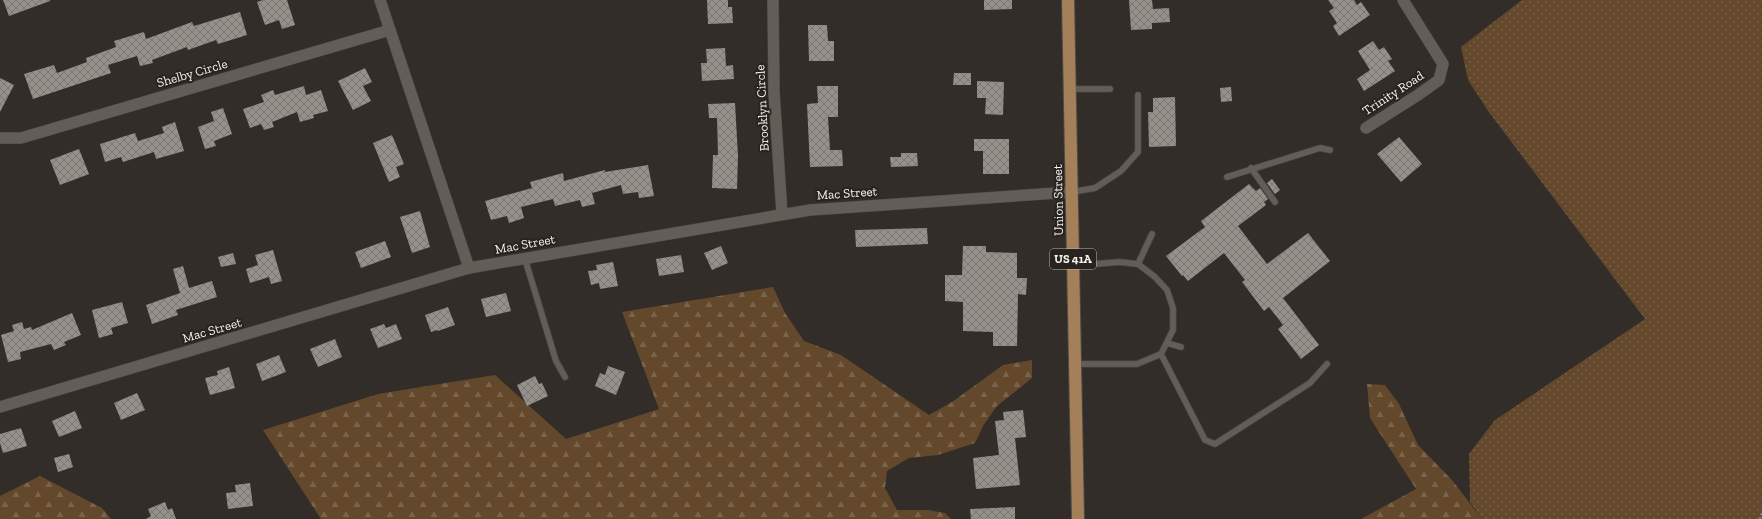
<svg xmlns="http://www.w3.org/2000/svg" width="1762" height="519" font-family="'Zilla Slab',serif">
<style>
.grass{fill:url(#grass-dots)}
.forest{fill:url(#forest-firs)}
.building{fill:url(#building-cross-hatch)}
.lines{fill:none;stroke-linecap:round;stroke-linejoin:round}
.service-casing{stroke:#4f4a46;stroke-width:7}
.minor-casing{stroke:#4f4a46;stroke-width:12}
.primary-casing{stroke:#4f4a46;stroke-width:14}
.path{stroke:#888480;stroke-width:2;stroke-dasharray:2 2;stroke-linecap:butt}
.service{stroke:#625d57;stroke-width:5.5}
.minor{stroke:#625d57;stroke-width:11}
.primary{stroke:#a4805a;stroke-width:12}
.labels{text-anchor:middle;dominant-baseline:central;stroke-width:4;stroke-linejoin:round;paint-order:stroke}
.shield{fill:#28231e;stroke:#b8b4b0;stroke-width:1}
.shield-label{font-size:12px;font-weight:bold;fill:#f5f2ef}
.street-label{font-size:13px;fill:#f5f2ef;stroke:#28231e}
</style>
<defs>
<pattern id="grass-dots" width="8" height="8" patternUnits="userSpaceOnUse"><rect width="8" height="8" fill="#63482c"/><path d="M2 2h.1M6 6h.1" fill="none" stroke="#7a634b" stroke-width="1.8" stroke-linecap="round"/></pattern>
<pattern id="forest-firs" width="22" height="20" patternUnits="userSpaceOnUse"><rect width="22" height="20" fill="#63482c"/><path d="M5 1l3.5 6h-7zM16 11l3.5 6h-7z" fill="#7a634b"/></pattern>
<pattern id="building-cross-hatch" width="8" height="8" patternUnits="userSpaceOnUse"><rect width="8" height="8" fill="#96908a"/><path d="M0 0l8 8M0 8l8-8" fill="none" stroke="#7b7773"/></pattern>
</defs>
<rect width="100%" height="100%" fill="#322d28"/>
<path class="grass" d="M1522,0H1762V519H1482L1470,502L1469,454L1495,420L1645,319L1488,111L1468,80L1461,47Z"/>
<g class="forest">
<path d="M773,287L785,313L804,341L841,355L929,415L952,402L1003,365L1032,360V378L996,407L983,426L975,443L938,455L909,458L887,471L885,488L897,510H928L945,513L951,519H321L263,430L378,394L495,375L566,439L659,409L622,312Z"/>
<path d="M1367,384L1385,385L1399,404L1418,445L1452,480L1482,519H1361L1416,489L1370,418Z"/>
<path d="M40,476L102,508L111,519H0V496Z"/>
</g>
<g class="building">
<path d="M3,0H50V1L9,16Z"/>
<path d="M263,0H287L295,25L282,29L279,20L265,25L257,2Z"/>
<path d="M707,0H728V7H732L733,23L708,24Z"/>
<path d="M984,0H1012V9L984,10Z"/>
<path d="M1129,0H1152L1153,9L1169,8L1170,22L1152,23V29L1131,30Z"/>
<path d="M1328,0H1354L1357,5L1361,2L1370,15L1339,36L1333,26L1337,23L1329,11L1334,8Z"/>
<path d="M240,12L247,35L218,44L216,40L188,50L187,47L152,60L153,63L140,66L137,56L108,65L111,73L33,99L24,74L54,65L57,73L87,62L86,58L116,47L114,41L144,32L146,39L192,22L194,26Z"/>
<path d="M808,25H827L828,41H834V61H809Z"/>
<path d="M1373,41L1379,50L1384,47L1392,59L1388,61L1395,71L1364,91L1357,79L1370,70L1358,51Z"/>
<path d="M725,48L726,66L733,65L734,79L702,81L701,63H707L706,49Z"/>
<path d="M365,68L372,82L363,86L371,101L353,110L338,81Z"/>
<path d="M954,73H971V85H953Z"/>
<path d="M0,78L14,85L0,112Z"/>
<path d="M977,81L1004,82L1003,115L985,114L986,98H977Z"/>
<path d="M304,86L306,95L321,90L328,111L313,115L314,118L300,122L297,112L272,122L274,127L264,130L261,124L250,128L243,109L264,102L261,95L273,90L275,95Z"/>
<path d="M817,86H838V117H828L830,150H842L843,166L810,167L807,104L818,103Z"/>
<path d="M1231,87L1232,101L1221,102L1220,88Z"/>
<path d="M1175,97L1176,146L1149,147L1148,112H1153V98Z"/>
<path d="M735,103L738,156L737,189L712,188L713,155H718L717,118H709L708,104Z"/>
<path d="M223,108L232,134L214,141L216,146L205,149L198,127L214,121L211,112Z"/>
<path d="M175,122L184,151L156,159L154,152L123,162L121,157L105,162L100,144L135,133L138,141L164,133L162,127Z"/>
<path d="M392,135L404,164L396,167L400,177L389,182L373,143Z"/>
<path d="M1399,137L1422,164L1401,182L1377,154Z"/>
<path d="M974,139H1009V174H983V151H974Z"/>
<path d="M79,149L89,174L60,185L50,160Z"/>
<path d="M901,153H917L918,166L891,167L890,157H901Z"/>
<path d="M648,165L654,196L639,198L638,192L623,194L621,185L592,193L595,204L582,207L580,200L555,206L553,199L521,207L524,218L509,223L507,216L491,220L485,201L532,188L530,182L563,173L564,181L605,170V172Z"/>
<path d="M1272,179L1280,190L1275,194L1267,183Z"/>
<path d="M1249,184L1256,191L1260,188L1268,199L1264,202L1266,205L1238,226L1267,264L1308,233L1330,261L1283,298L1319,345L1301,359L1278,329L1283,325L1269,307L1264,311L1242,282L1245,280L1224,253L1188,281L1183,275L1182,276L1166,256L1205,227L1201,221Z"/>
<path d="M420,211L430,247L412,253L400,217Z"/>
<path d="M927,228L928,244L856,247L855,230Z"/>
<path d="M385,241L391,257L361,268L355,252Z"/>
<path d="M721,246L728,263L712,270L704,253Z"/>
<path d="M963,246H986V252L1017,253V278H1027L1026,295L1018,294L1017,346H993V332L963,331V302L945,301V275H962Z"/>
<path d="M273,250L282,281L271,284L269,277L250,283L246,269L258,265L255,255Z"/>
<path d="M233,253L236,264L221,267L218,257Z"/>
<path d="M681,255L684,272L659,276L656,259Z"/>
<path d="M613,262L618,286L600,289L599,283L591,285L588,271L597,270L596,265Z"/>
<path d="M183,266L189,288L212,281L217,297L176,310L178,315L152,324L146,305L180,293L173,269Z"/>
<path d="M506,293L511,311L486,317L481,299Z"/>
<path d="M122,302L128,323L111,328L113,334L99,338L92,310Z"/>
<path d="M448,307L455,325L438,331L437,330L431,332L425,315Z"/>
<path d="M72,313L81,335L64,342L66,345L54,350L51,344L20,352L21,359L8,362L1,335L14,331L12,325L22,322L24,329L31,327L32,330Z"/>
<path d="M384,324L386,328L396,324L402,339L378,348L370,329Z"/>
<path d="M335,339L342,357L318,367L310,349Z"/>
<path d="M279,355L286,372L262,381L256,364Z"/>
<path d="M608,366L625,372L616,395L595,386L600,373L605,375Z"/>
<path d="M229,367L235,388L210,395L205,378L218,375L217,371Z"/>
<path d="M535,376L539,384L542,383L548,396L527,406L517,385Z"/>
<path d="M137,393L145,410L121,420L114,403Z"/>
<path d="M1023,410L1026,437L1015,438L1020,485L976,489L973,458L999,455L995,421L1004,420L1003,412Z"/>
<path d="M75,411L82,428L59,437L52,421Z"/>
<path d="M21,428L27,446L3,453L0,443V434Z"/>
<path d="M69,454L73,467L58,472L54,458Z"/>
<path d="M250,483L253,506L228,509L226,493L236,492L235,485Z"/>
<path d="M165,502L168,510L172,508L176,519H146L151,516L148,509Z"/>
<path d="M1015,507V519H971L970,509Z"/>
</g>
<g class="lines">
<g class="service-casing">
<g id="service">
<path d="M1070,89H1110"/>
<path d="M1251,168L1275,202"/>
<path d="M1227,177L1320,148L1330,150"/>
<path d="M1072,192L1095,188L1121,171L1138,152V95"/>
<path d="M525,259L556,361L565,377"/>
<path d="M1138,264L1152,234"/>
<path d="M1073,266L1119,262L1138,264L1155,277L1167,290L1173,308V330L1161,354L1137,364H1075"/>
<path d="M1167,343L1181,347"/>
<path d="M1161,354L1205,440L1215,444L1310,383L1327,364"/>
</g>
</g>
<g class="minor-casing">
<g id="minor">
<path d="M380,0L469,268"/>
<path d="M773,0L774,92L782,214"/>
<path d="M1366,128L1418,95L1439,80L1443,64L1403,0"/>
<path d="M0,138H21L390,30"/>
<path d="M0,407L469,268L810,210L1072,192"/>
</g>
</g>
<g class="primary-casing">
<path id="primary" d="M1068,0L1078,519"/>
</g>
<path class="path" d="M1760,519L1762,511"/>
<use href="#service" class="service"/>
<use href="#minor" class="minor"/>
<use href="#primary" class="primary"/>
</g>
<g class="labels">
<rect class="shield" x="1050" y="249" width="46" height="20" rx="3"/>
<g class="shield-label">
<text x="1073" y="259">US 41A</text>
</g>
<g class="street-label">
<text transform="translate(192 73) rotate(-16)">Shelby Circle</text>
<text transform="translate(1393 93) rotate(-33)">Trinity Road</text>
<text transform="translate(762 108) rotate(-93)">Brooklyn Circle</text>
<text transform="translate(847 193) rotate(-4)">Mac Street</text>
<text transform="translate(1058 200) rotate(-91)">Union Street</text>
<text transform="translate(525 244) rotate(-10)">Mac Street</text>
<text transform="translate(212 330) rotate(-16)">Mac Street</text>
</g>
</g>
</svg>
